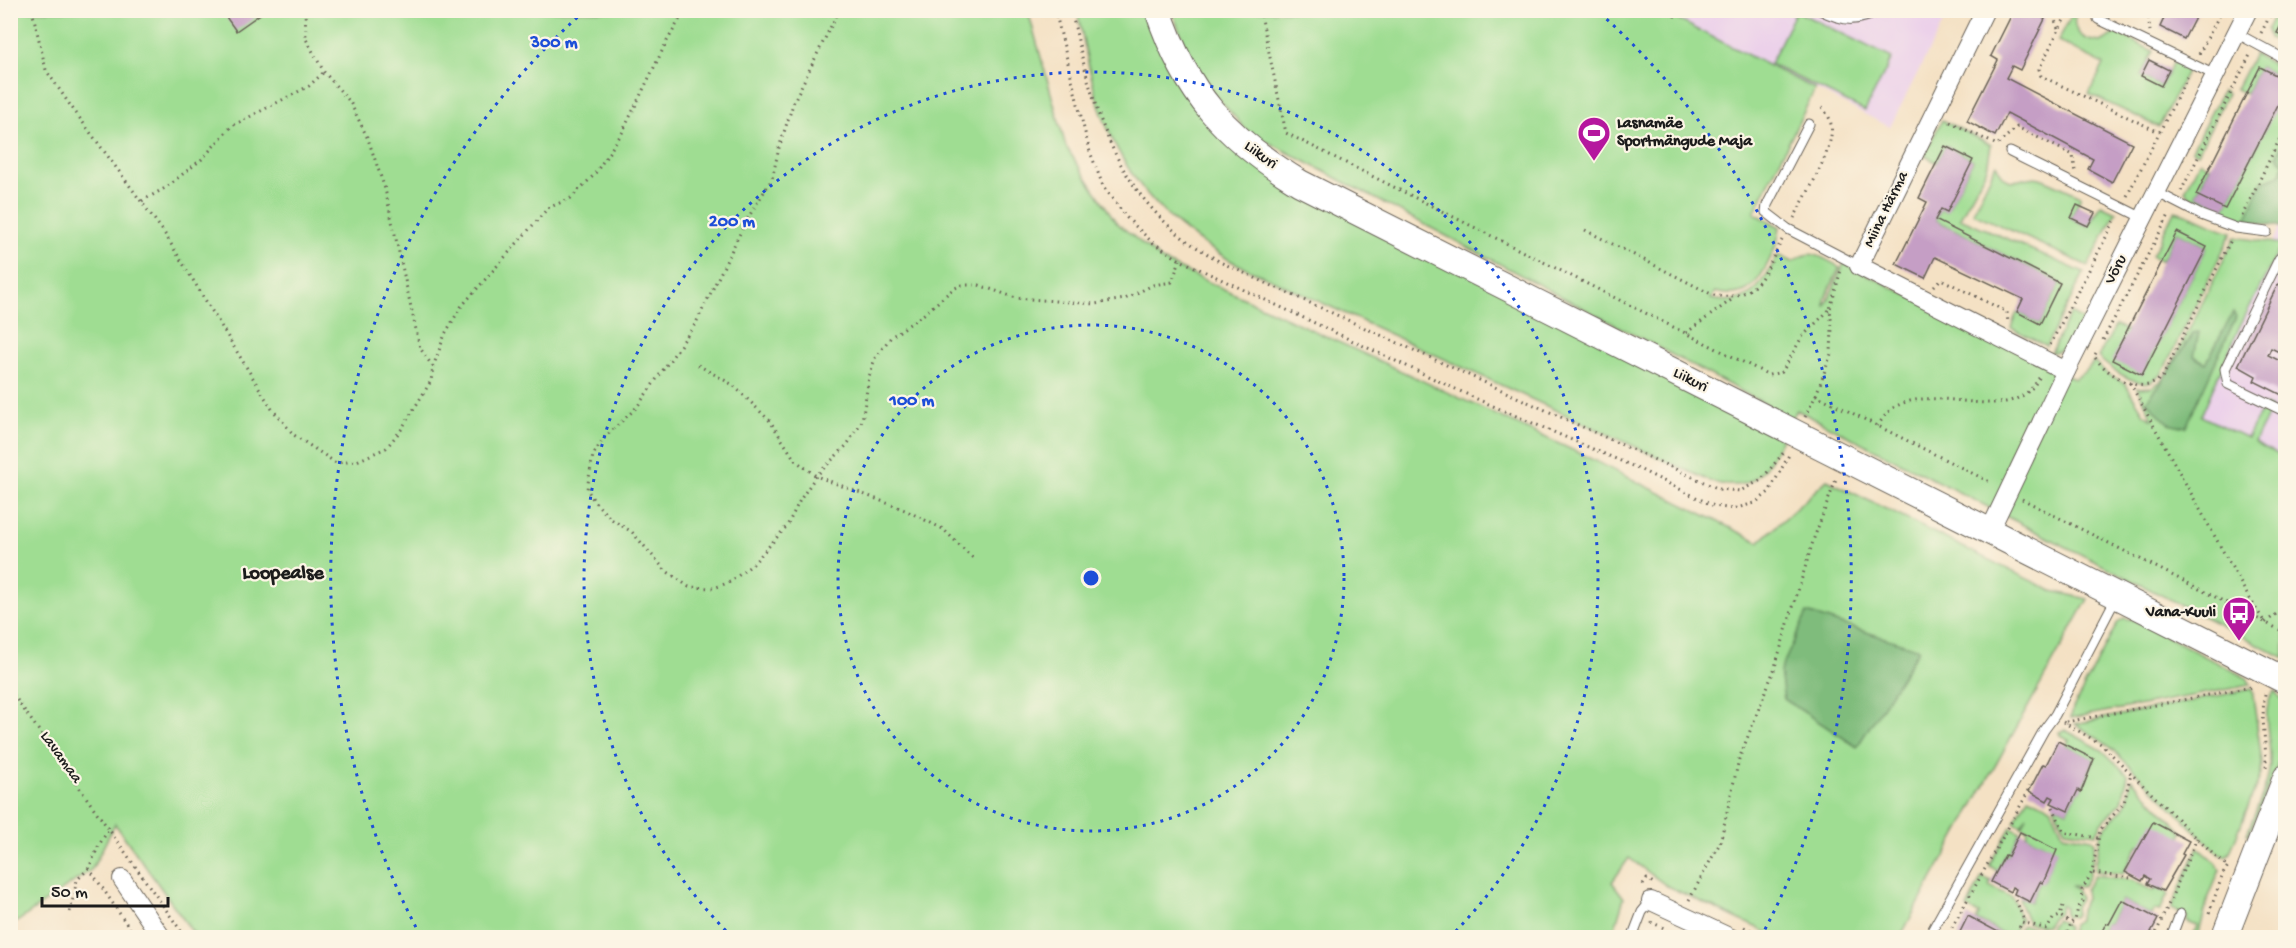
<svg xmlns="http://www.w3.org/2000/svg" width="2296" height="948" font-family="'Gochi Hand',sans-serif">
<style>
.built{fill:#ecd1ea}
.green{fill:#9fdd92;stroke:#5e7c57;stroke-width:1.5}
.forest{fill:#7fbc7c;stroke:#4e6c4c;stroke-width:1.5}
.building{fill:#c59ec5}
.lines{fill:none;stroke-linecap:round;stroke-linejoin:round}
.lane-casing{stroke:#686157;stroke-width:11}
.street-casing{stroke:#686157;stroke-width:20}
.secondary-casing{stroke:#686157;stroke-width:28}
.path{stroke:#686157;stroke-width:3;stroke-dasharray:1.5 4.5;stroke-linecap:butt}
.lane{stroke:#fff;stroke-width:9}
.street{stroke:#fff;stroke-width:18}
.secondary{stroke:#fff;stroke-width:26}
.ring{fill:none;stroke:#1d4ed8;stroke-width:3;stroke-dasharray:3 6}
.labels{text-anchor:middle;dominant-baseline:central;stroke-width:4.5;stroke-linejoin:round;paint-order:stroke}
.poi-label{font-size:16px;font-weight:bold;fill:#1c1c1c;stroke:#fcf5e5;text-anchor:start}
.street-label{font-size:16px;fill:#1c1c1c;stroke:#fcf5e5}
.quarter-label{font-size:20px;font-weight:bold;fill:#1c1c1c;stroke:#fcf5e5}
.centre{fill:#1d4ed8;stroke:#fcf5e5;stroke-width:3}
.ring-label{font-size:18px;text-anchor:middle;font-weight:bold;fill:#1d4ed8;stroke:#fcf5e5;stroke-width:4.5;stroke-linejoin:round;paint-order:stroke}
</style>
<rect width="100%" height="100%" fill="#fcf5e5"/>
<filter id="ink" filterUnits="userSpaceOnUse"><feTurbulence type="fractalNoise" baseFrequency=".0167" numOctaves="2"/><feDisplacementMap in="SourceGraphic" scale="12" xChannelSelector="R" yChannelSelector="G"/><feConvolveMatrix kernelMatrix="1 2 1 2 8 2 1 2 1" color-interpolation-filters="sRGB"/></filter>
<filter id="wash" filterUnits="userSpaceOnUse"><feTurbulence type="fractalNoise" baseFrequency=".008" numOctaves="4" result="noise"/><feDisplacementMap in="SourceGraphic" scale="24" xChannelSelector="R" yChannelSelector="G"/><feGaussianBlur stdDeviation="1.35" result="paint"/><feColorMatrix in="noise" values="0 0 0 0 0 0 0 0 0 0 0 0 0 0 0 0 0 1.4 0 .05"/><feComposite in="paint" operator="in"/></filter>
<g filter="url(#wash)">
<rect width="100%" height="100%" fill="#f4e1c4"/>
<g class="built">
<path d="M1661,11H1949L1890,127Z"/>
<path d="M2285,216V485L2186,427Z"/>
</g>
<g class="green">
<path d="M11,11H1028L1066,147L1116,222L1163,261L1581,454L1759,542L1827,480L2052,591L2088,599L1900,937H1777L1667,886L1629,858L1612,882L1624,898L1612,937H196L115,824L92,869L11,926Z"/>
<path d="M1077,11H1150L1217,130L1782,439C1764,471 1754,494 1712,482L1233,262C1169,226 1127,183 1102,114C1090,82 1085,44 1077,11Z"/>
<path d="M1172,11H1661L1815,89L1754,213L1780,227C1779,244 1762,281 1747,290C1738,295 1725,295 1715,292L1711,299C1750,308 1762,284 1778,255L1793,262C1812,247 1820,257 1840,267L1825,299V307L1844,263L2074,379L2087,370L2094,361L2104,372L2125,383L2144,414L2153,419L2137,388L2152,387L2165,378L2235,237L2282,244L2239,328L2201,416L2247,438L2264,405L2271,408L2254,442L2285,458V658L1797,410L1792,418L1247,131L1210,89L1186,48Z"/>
<path d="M1796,11L1892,58L1865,111L1770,64Z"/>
<path d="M2074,11L2076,12C2070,31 2082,41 2101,42L2115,34H2119L2153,51L2141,76L2161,86L2174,61L2188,69L2159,127L2089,94L2104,64L2058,41Z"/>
<path d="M2276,11H2285V16L2277,33L2285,37V47L2269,39L2267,29Z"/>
<path d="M2254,54L2285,70V80L2260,67L2246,94L2236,89Z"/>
<path d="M2285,89L2286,216L2281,227L2230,216L2189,196L2185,191L2200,161L2210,166L2196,195L2225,209Z"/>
<path d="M2222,91L2227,94L2198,153L2192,150Z"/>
<path d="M1942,120L1991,145L1987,168L1960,218L2084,273L2046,346L2011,328L2017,312L2040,324L2060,283L1935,220L1941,209L1947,211L1973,160L1945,146L1937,163L1924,155Z"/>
<path d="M1996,164C2009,195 2022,173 2040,178C2054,183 2067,190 2081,196L2071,218L2088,226L2101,205L2116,212L2088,266L1973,213Z"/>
<path d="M2174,211C2195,214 2212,228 2232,232L2161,375C2157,377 2153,381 2149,382C2134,386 2108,367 2098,357L2116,325L2127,331L2142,374L2207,247L2177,232L2162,261L2152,256Z"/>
<path d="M2070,313L2083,320C2075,337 2070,349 2051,353Z"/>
<path d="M2124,618L2134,620L2247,678L2251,685L2071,718L2073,708L2118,622Z"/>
<path d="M2252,689L2262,762L2261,774L2233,845L2229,854L2225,856L2217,852L2109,746L2075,724Z"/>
<path d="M2275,691L2285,705V746L2249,835L2247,834C2255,810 2270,785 2270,759C2271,739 2259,707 2275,691Z"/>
<path d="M2065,730L2102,750L2128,775L2122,802L2102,823L2096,834L2065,830L2055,808V805L2068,811L2078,790L2081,791L2094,760L2066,745L2069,740L2060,735L2059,732Z"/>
<path d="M2131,779L2183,832L2181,837L2138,845L2123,874L2095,871L2101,832L2123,808L2128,798Z"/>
<path d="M2028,797L2051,807L2063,834L2092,839L2095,842C2093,858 2092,874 2082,887L2071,886L2076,889L2080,898L2075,907L2076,914L2074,917L2066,916L2064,913L2065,908L2061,905L2058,914L2052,917L2046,926L2028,923L2019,901L2021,897L2030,902L2040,882H2043L2056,850L2026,835L2028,830L2022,827L2027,816L2021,825L2014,822Z"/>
<path d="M2011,827L2020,832L2008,856L2005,855L1997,871L1989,865Z"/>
<path d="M2198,847L2217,864L2220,870L2208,899L2198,937H2192L2197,926L2187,922V916L2171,909Z"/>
<path d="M2094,875L2132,880L2153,891L2155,888L2162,891L2164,890L2168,894L2160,911L2154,910L2151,915L2122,900L2109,924L2106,923L2099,937L2069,938L2072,926L2079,920L2080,909L2086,899L2085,890Z"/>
<path d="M1982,877L1991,881L1989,886L2012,897L2021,919L2011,937H2003L2004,934L1976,920L1979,914L1967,908Z"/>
<path d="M2057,919L2063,922L2067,928L2064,937H2016L2022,925L2048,931L2051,925Z"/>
</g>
<g class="forest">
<path d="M2285,132V216L2281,227L2246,220L2262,182L2280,175L2284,164L2277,156Z"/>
<path d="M2233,312L2236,317L2186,427L2168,423L2146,401L2162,382L2193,334L2199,332L2194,356L2206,363Z"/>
<path d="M1807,613L1919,649L1857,747L1784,699L1780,671Z"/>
</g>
<g id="blocks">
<g class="building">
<path d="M235,10H266L236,31L226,17Z"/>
<path d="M2014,10H2030L2045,19L2020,70L2012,66L2006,78L2132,143L2112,182L2088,169L2093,159L2007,113L1995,136L1967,121L1998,60L1991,56Z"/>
<path d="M2155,10H2199L2184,39L2160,27L2165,16Z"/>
<path d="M2286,16V37L2277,33Z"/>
<path d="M2149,60L2169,70L2161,86L2141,76Z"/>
<path d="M2260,67L2286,80V89L2225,209L2196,195Z"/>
<path d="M1945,146L1973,160L1947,212L1941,209L1935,220L2060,283L2040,324L2017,312L2023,299L1935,257L1925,278L1896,264L1927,202L1919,198Z"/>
<path d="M2077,205L2095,213L2088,226L2071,218Z"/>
<path d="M2177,232L2207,247L2142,375L2112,360Z"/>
<path d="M2286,274V345L2281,353L2271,348L2268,355L2286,364V397L2254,381L2256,376L2238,366L2278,284L2280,285Z"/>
<path d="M2058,741L2094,759L2081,792L2078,790L2068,811L2051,803L2054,798L2050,796L2047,801L2029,791L2043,764L2046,765Z"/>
<path d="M2153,822L2189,841L2182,854L2184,855L2163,891L2147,884L2150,879L2145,876L2142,881L2125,872Z"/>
<path d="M2020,832L2057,850L2043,883L2040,882L2030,902L2014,894L2016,889L2012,887L2010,892L1991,882L2005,855L2008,856Z"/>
<path d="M2122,900L2158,919L2151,932L2153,933L2151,938H2099L2106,923L2109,924Z"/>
<path d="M1968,916L2004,935L2003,938H1957Z"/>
</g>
</g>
</g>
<g filter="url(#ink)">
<use href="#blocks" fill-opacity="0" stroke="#686157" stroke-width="1.5"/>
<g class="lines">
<g class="lane-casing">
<g id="lane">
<path d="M1820,10C1846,23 1857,22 1883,10"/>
<path d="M2098,19L2215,75"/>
<path d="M2236,33L2286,60"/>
<path d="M1809,124L1767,205L1766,212L1788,229L1859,266"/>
<path d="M2010,152L2143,218"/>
<path d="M2156,192L2201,215L2236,228L2267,232"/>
<path d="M2286,252L2279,259L2225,369L2228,384L2286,412"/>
<path d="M1632,938L1642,912L1651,901"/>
<path d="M1928,938L2044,730L2055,715L2117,596"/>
<path d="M2171,938L2180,914"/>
</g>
</g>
<g class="street-casing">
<g id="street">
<path d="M1985,10L1859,266L2066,371"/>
<path d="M1989,532L2066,371L2248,10"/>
<path d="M122,879L162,938"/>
<path d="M1651,901L1731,938"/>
</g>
</g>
<g class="secondary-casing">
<g id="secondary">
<path d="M1158,10C1186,94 1226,138 1300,183L2286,681"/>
<path d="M2224,938L2286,778"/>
</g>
</g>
<g class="path">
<path d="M32,10L46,70L70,105L163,231L272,409L294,435L336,463L357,461L386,448L401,430L431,381L433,367L445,334L461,307L548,208L571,198L594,175L622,133L666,43L685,10"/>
<path d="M305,10L306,39L324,72L350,102L368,139L385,189L420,348L433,367"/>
<path d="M839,10L794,101L779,148L772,179L746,221L696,323L637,407L604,438L593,455L587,489L594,501L611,519L632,532L665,570L689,587L714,588L730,582L753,564L787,526L800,500L816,476L847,445L862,421L869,377L875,358L891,337L924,314L953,289L962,285H979L1016,298L1095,304L1125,299L1153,285L1172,282L1180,260"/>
<path d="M1055,10L1089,149L1103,186L1127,218L1152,242L1180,260L1477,399L1637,468L1714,506L1733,509L1755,503L1769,492L1790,453"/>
<path d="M1071,10C1091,97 1108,178 1182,237C1193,246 1207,253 1220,262L1719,489L1740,491L1761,480L1785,451"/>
<path d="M1260,10L1286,133L1769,375L1782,372L1802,337L1830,309"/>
<path d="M2051,10L2058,28"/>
<path d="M2069,10L2039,69L2041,76L2159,132"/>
<path d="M2141,10L2148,14L2150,31"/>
<path d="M1559,15L1561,10"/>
<path d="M1674,17L1678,10"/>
<path d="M2261,33L2273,10"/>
<path d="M2199,54L2222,10"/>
<path d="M1950,122L1997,145L2017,127L2073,155L2075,171"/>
<path d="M2181,191L2250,55"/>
<path d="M2127,196L2188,76"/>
<path d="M142,201L165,188L202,159L232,126L309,86L324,72"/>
<path d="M2242,216L2286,126"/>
<path d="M1794,218C1805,196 1836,147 1831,124C1830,116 1824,110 1819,104"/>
<path d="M1585,230L1713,295C1756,303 1765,273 1782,240"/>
<path d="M1934,286L1941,279L2007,312L2008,324"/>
<path d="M1686,333L1734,298"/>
<path d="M2103,340L2170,213"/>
<path d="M2050,345L2116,218"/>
<path d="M2096,353L2094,356C2103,371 2133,391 2151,384C2155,383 2160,379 2163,376L2232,238"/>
<path d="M698,365L733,385L770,421L795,460L816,476L905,510L943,529L975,560"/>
<path d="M2130,383L2245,591L2265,623L2286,606"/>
<path d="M1816,395L1831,354L1832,328L1830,309L1841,270"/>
<path d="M1805,417L1816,395L1992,483"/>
<path d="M1877,426C1882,420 1887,412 1893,408C1940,379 2011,432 2040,376"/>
<path d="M2022,499L2286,633"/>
<path d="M10,690L186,938"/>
<path d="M2265,694C2260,720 2267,745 2266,771"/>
<path d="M2063,722L2101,744L2216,857L2228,866"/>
<path d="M2066,722L2251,687"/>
<path d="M2053,807L2064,832L2098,838"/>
<path d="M89,868L136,938"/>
<path d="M2093,873L2130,878"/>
<path d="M1643,885L1647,879L1655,884"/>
<path d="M1689,900L1720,843L1739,759L1774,670L1814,538L1837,477"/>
<path d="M2016,900L2023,918L2022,922"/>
<path d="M2063,906L2060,916L2071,923L2075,920L2078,908L2083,901L2082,890L2092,872L2100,830L2124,803L2131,773"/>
<path d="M70,912L77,880L89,868L99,845L110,827"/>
<path d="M2209,913L2223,874L2228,866"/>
<path d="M1651,922L1664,928"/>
<path d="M1744,927L1768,938"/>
<path d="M1946,938L2027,794L2029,785"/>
<path d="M2014,938L2022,922L2047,929L2053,919L2060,916"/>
<path d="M2066,938L2071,923"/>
<path d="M2154,938L2197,838"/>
</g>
<use href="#lane" class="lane"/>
<use href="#street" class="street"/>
<use href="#secondary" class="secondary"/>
</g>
</g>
<g class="ring">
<circle cx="1091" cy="578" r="253"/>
<path d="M732 937A507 507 0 1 1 1450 937"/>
<path d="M420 935A760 760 0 0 1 582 13M1600 13A760 760 0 0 1 1762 935"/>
</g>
<defs>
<g id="stadium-pin" transform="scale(1.725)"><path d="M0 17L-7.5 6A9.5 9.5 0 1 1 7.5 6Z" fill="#b5179e" stroke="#fcf5e5"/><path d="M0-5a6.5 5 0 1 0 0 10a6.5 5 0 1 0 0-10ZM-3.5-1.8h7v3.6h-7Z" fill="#fff"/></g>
<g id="bus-pin" transform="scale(1.725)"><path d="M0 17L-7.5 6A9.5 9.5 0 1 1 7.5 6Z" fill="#b5179e" stroke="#fcf5e5"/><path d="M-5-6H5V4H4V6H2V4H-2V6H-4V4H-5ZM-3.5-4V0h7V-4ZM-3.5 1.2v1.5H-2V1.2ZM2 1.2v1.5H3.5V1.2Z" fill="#fff"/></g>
</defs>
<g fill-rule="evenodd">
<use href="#stadium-pin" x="1594" y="133"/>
<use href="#bus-pin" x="2239" y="613"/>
</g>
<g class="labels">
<g class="poi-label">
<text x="1617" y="124">Lasnamäe<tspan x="1617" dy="18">Sportmängude Maja</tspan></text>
<text x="2216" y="613" text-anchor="end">Vana-Kuuli</text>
</g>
<g class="street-label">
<text transform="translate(1260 156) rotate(36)">Liikuri</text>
<text transform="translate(1887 210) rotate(-64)">Miina Härma</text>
<text transform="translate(2117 270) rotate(-63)">Võru</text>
<text transform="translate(1690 381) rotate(27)">Liikuri</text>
<text transform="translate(60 758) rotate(54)">Lavamaa</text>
</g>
<g class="quarter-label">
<text x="283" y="574">Loopealse</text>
</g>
</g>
<circle cx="1091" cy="578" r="9" class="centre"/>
<g class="ring-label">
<text x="554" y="47">300 m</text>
<text x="732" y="226">200 m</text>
<text x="912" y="405">100 m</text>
</g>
<rect width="2296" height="948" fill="none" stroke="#fcf5e5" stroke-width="36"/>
<path d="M42 897v9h126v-9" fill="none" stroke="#1c1c1c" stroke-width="3"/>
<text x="51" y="897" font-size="18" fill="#1c1c1c" stroke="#fcf5e5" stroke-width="4.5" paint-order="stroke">50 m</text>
</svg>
